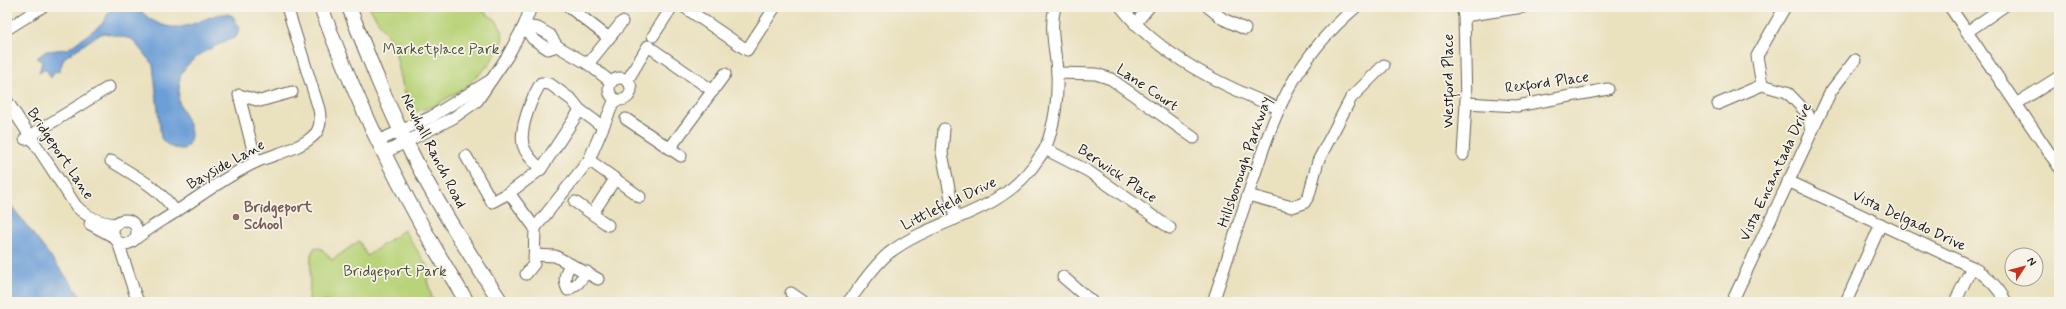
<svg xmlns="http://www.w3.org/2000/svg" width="2066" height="309" font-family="Mynerve,sans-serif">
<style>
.green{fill:#b9d379;stroke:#6a784a}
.water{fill:#6c9ed7;stroke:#445d7a}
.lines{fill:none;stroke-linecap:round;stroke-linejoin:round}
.minor-casing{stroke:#646155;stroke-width:13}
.major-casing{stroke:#646155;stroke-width:16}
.minor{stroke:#fff;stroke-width:11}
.major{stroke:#fff;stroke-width:14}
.education-dot{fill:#8d6e63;stroke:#f7f3e8;stroke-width:1.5}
.labels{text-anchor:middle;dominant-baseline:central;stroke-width:3.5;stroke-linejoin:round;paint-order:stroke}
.park-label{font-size:15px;fill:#4b5338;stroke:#f7f3e8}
.street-label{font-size:15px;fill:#1c1c1c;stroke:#f7f3e8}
.education-label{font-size:15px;font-weight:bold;fill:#785e54;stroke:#f7f3e8;text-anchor:start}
</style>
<rect width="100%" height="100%" fill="#f7f3e8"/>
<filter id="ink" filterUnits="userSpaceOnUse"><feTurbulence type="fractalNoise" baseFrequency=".025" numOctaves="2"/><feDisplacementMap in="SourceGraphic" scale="8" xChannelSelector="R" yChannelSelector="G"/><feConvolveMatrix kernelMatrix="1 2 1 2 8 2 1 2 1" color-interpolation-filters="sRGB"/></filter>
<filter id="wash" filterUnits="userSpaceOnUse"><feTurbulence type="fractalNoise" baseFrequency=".012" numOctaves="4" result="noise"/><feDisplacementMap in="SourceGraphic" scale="16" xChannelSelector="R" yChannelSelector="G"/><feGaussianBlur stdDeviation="0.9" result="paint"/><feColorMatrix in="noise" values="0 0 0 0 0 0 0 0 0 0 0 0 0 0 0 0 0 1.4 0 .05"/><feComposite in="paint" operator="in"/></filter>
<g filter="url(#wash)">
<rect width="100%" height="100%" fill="#eae1bf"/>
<g class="green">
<path d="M369,7H476L496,20L502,31L503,42L488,66L468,85L435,106L412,112L403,87L394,46Z"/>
<path d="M404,230L431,272L427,280L433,302H309L311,254L315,247L322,249L332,260L359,241L367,256Z"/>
</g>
<g class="water">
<path d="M112,7H139C144,16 151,20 160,24C190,37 213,6 233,16L240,30L236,37C219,44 187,57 180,77C179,81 180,86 179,90C179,93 178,98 179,102C184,118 200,134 184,149C173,149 168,147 161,138L153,65L132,39L104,33L95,37L64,58L59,72L55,71L51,78L46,69L39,73L42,62L37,58L46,51L68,49L102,24Z"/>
<path d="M7,200L80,295L83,302H7Z"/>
</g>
</g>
<g filter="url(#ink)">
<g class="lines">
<g class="minor-casing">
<g id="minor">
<path d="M569,7L609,38"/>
<path d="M684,7L747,50L775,7"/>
<path d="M1121,7C1160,56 1221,85 1278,108"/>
<path d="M1208,7L1223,19L1245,29"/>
<path d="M1462,7L1464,16L1466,103L1463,155"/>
<path d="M1950,7L2059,167"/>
<path d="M1464,16L1523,7"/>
<path d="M1135,24L1149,7"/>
<path d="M524,26L538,28L550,35L557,46L588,64L611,82"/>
<path d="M524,26L533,39L548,49L557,46"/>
<path d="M7,29L42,7"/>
<path d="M1967,32L2003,7"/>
<path d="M653,36L672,7"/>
<path d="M588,64L622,22"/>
<path d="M1057,73L1096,74L1111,79L1194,138"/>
<circle cx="620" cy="89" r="11"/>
<path d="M627,81L648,46L713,91"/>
<path d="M1762,85L1757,56L1785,7"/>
<path d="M7,101L76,206C88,218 100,223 116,224"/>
<path d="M1466,103L1517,106L1608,89"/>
<path d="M1718,104L1762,85L1787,92L1808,114L1811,132"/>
<path d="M2016,104L2059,77"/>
<path d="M626,119L681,156"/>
<path d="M944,129L942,153L955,219"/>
<path d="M25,139L109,87"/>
<path d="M378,141L431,117L491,80"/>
<path d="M670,148L725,74"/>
<path d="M1045,149L1088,171L1170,228"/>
<path d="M384,153L453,118L477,101L507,57L524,26L531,7"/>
<path d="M466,156L492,202L509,193L541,169L580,110"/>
<path d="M589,160L640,197"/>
<path d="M111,161C137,177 158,187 176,212"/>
<path d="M256,162L239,95L260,101L292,92"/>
<path d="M541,169C533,162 526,155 523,145C519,128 532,97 541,83L550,84L572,100L580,110L602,126"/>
<path d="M1788,181L1972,267C1987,276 1998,286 2006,302"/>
<path d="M509,193L535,228"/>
<path d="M1248,195L1292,207L1304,203L1309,195L1318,161L1351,98L1384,65"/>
<path d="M575,202L608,225"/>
<path d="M593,213L615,179"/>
<circle cx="125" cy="232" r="12"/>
<path d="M90,224L114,237"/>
<path d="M134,240C149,228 162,221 177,211C203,194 228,175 256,162C272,155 299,149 312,137C321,130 321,120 319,109L287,7"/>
<path d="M118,242L136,297L139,302"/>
<path d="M535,255L555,256L598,279"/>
<path d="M570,264C565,274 563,280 568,290L578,283L587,272"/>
<path d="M526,274L534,264L535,228L589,160L615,99"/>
<path d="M1063,277L1092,302"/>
<path d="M791,293L804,302"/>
<path d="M848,302C861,286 873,266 889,253C936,217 997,216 1034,165C1038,159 1043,153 1046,147C1055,121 1058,101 1057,73C1056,51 1049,29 1055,7"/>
<path d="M1213,302C1226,264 1237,227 1250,189C1274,114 1293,60 1356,7"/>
<path d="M1732,302L1831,91L1855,60"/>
<path d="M1846,302L1881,224"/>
<path d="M1955,302L1972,267"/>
</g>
</g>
<g class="major-casing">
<g id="major">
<path d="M321,7C359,110 409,209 467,302"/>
<path d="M349,7C368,56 387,105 411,152C437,204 469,254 501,302"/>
</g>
</g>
<use href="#minor" class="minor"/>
<use href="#major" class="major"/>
</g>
</g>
<circle class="education-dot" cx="236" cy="217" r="4"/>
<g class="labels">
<g class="park-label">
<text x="441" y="50">Marketplace Park</text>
<text x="395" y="272">Bridgeport Park</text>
</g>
<g class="street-label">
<text transform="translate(1449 81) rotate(-90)">Westford Place</text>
<text transform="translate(1547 83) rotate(-8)">Rexford Place</text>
<text transform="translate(1147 88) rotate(34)">Lane Court</text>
<text transform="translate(433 151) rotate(63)">Newhall Ranch Road</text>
<text transform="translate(60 154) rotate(56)">Bridgeport Lane</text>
<text transform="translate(1245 162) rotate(-71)">Hillsborough Parkway</text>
<text transform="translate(226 165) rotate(-29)">Bayside Lane</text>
<text transform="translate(1776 172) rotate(-65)">Vista Encantada Drive</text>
<text transform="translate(1117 174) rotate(34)">Berwick Place</text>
<text transform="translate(949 204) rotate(-26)">Littlefield Drive</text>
<text transform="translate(1909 221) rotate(25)">Vista Delgado Drive</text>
</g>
<g class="education-label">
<text x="244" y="208">Bridgeport<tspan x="244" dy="17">School</tspan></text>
</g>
</g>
<rect width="2066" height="309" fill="none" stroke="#f7f3e8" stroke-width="24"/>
<g transform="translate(2024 267) rotate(54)"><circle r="19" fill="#f7f3e8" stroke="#9f9d96"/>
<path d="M0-3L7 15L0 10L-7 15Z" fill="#c8321e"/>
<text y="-6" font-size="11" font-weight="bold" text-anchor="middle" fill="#1c1c1c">N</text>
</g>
</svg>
